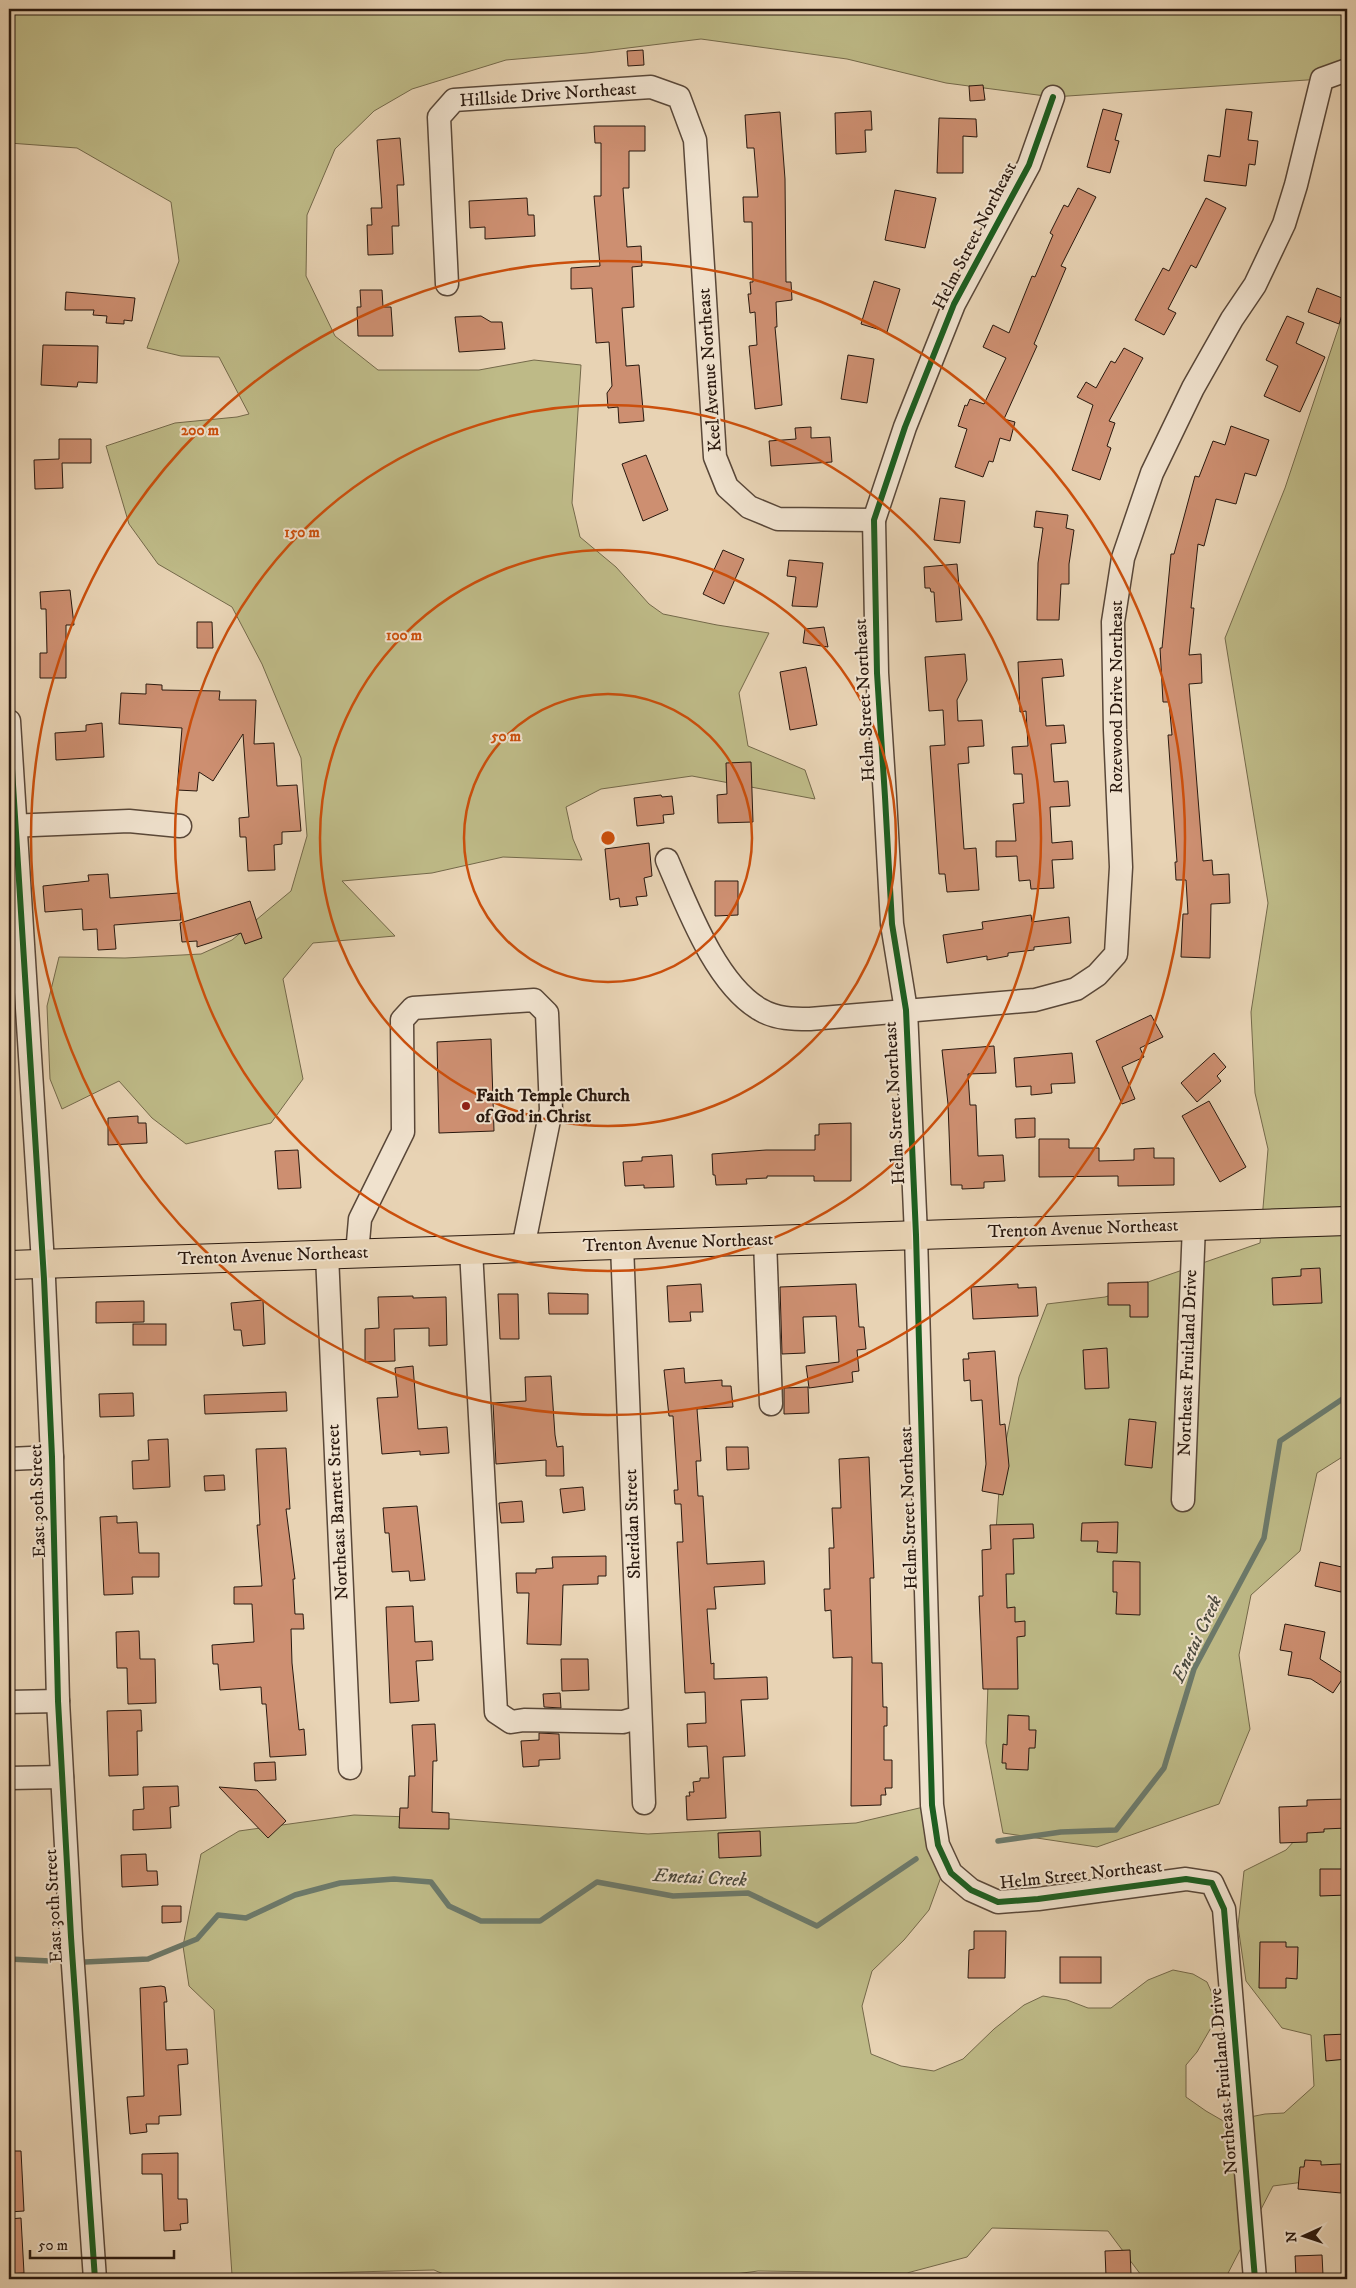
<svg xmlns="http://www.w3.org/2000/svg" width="1356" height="2288" font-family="'IM FELL DW Pica',serif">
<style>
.green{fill:#beba87;stroke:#74694a}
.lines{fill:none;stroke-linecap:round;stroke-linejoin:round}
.stream{stroke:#6c796a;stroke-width:5.5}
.building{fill:#cd8f71;stroke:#29180e}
.minor-casing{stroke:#594738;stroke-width:25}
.major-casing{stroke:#29180e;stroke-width:30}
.minor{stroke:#f0e2ce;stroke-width:22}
.major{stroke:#e8d3b4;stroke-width:28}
.cycleway-casing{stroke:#f0e2ce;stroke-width:9}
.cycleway{stroke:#1b5e20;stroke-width:6}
.ring{fill:none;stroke:#cb4f0c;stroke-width:2.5}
.poi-dot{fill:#8f2418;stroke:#f0e2ce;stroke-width:2}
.labels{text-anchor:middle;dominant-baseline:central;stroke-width:4;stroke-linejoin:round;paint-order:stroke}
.street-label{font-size:18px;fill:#29180e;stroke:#f0e2ce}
.poi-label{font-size:18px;font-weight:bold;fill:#29180e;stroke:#f0e2ce;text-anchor:start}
.water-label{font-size:19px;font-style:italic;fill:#4a483c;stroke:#f0e2ce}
.centre{fill:#cb4f0c;stroke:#f0e2ce;stroke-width:2.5}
.ring-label{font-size:15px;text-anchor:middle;font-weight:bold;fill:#cb4f0c;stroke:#f0e2ce;stroke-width:4;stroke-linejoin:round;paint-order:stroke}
</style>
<rect width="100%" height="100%" fill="#e8d3b4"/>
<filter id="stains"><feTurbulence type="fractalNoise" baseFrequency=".004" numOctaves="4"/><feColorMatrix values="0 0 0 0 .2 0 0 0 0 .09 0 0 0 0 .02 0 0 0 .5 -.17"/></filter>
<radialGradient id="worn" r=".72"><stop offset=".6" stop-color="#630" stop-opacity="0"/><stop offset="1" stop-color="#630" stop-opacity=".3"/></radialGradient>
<g class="green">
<path d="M9,9H1347V70L1322,79L1053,97L946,83L847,59L701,39L587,53L506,60L412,89L374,111L335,149L307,215L306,276L335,336L378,370H479L534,360L581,365L572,503L580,537L616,567L649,604L663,614L717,625L769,633L739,693L748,746L805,770L815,799L692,776L601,789L566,807L573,839L582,860L503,857L432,873L342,881L395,936L313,943L283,979L303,1079L271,1123L186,1144L152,1118L119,1081L62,1109L50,1079L47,1006L59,957L125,958L201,954L232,940L291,891L307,836L301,758L262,664L232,607L158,564L129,524L106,446L175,423L237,417L249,414L219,357L181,356L147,348L179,261L171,202L77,148L9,143Z"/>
<path d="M1347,302V1454L1317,1473L1300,1551L1251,1595L1239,1655L1250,1729L1219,1804L1097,1847L1003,1833L986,1743L991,1595L1001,1465L1019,1377L1047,1304L1105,1297L1260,1243L1268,1149L1255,1093L1251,1012L1268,903L1225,638L1285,488Z"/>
<path d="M932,1805L941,1877L929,1910L904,1940L872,1971L862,2006L871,2054L901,2066L934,2071L963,2059L994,2029L1024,2005L1043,1996L1067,2000L1088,2008H1111L1148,1980L1173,1970L1193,1974L1207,1982L1216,2002L1212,2026L1197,2052L1186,2065V2097L1206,2111L1225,2122L1265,2114L1284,2113L1314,2086L1311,2035L1282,2028L1246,1981L1238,1926L1244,1871L1286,1850L1324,1808L1347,1811V2179L1343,2177L1273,2186L1225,2279H1144L1108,2231L992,2228L967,2257L907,2273L758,2271L697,2279H455L434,2270L232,2275L214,2010L189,1986L183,1946L201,1854L239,1831L354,1815L437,1818L648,1834L856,1823Z"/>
</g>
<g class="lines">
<g class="stream">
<path d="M998,1841L1061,1832L1116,1830L1164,1768L1194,1669L1264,1538L1280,1441L1347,1396"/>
<path d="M9,1959L50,1961"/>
<path d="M85,1962L148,1959L197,1939L218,1915L246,1918L295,1895L340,1883L394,1879L431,1882L449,1906L481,1921H540L597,1882L673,1896L748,1893L817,1926L916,1859"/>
</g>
</g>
<g class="building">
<path d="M643,50L644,65L628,66L627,51Z"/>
<path d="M983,85L985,100L970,101L969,86Z"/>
<path d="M1103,109L1122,114L1115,140L1119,141L1110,173L1087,167Z"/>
<path d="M1226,109L1252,112L1248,140L1258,141L1255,165L1249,164L1246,186L1204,181L1208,155L1220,157Z"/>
<path d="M871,111L872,130H865L866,152L836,154L835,113Z"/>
<path d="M780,112L785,179L786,282H791L792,300L776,302L777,327H775L782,405L755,409L749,346L757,345L755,312L750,313L748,294H751L750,282H753L752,222H744L743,197H758L754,148H747L745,115Z"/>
<path d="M939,118L976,119L977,137L963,136V173H937Z"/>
<path d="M594,126H645V151H629V188H623L627,247L641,246L642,266L632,267L634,307L622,308L626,366L639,365L644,421L619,423L618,407L608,408L607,393L612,386L609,342L596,343L592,288L571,289V268L600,266L594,196H601V143H595Z"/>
<path d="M400,138L404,185H397L399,226H392L393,254L368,255L367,225H372L371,208H382L377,140Z"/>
<path d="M1078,188L1096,197L1061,266L1066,268L1034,344L1037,346L1004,419L1015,422L1010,441L1000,438L993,462L989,461L983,477L955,467L967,429L958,426L965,405L967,406L970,399L984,404L1006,358L983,347L993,325L1009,333L1032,276L1035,277L1053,235L1050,233L1064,205L1068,207Z"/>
<path d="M895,190L936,198L925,248L885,240Z"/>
<path d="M527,198L528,215H534L535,236L485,239V227L470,228L469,201Z"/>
<path d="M1206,198L1226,208L1196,268L1191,265L1168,309L1176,313L1164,335L1135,320L1163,268L1169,271Z"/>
<path d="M874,281L900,289L887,332L861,324Z"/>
<path d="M1317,288L1347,300L1339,324L1308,312Z"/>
<path d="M360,290H382L383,307H391L393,336H358L357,307H361Z"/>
<path d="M66,292L135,298L132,321L124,320V324L106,323L107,316L93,315L94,310H65Z"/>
<path d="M481,316L491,322H502L505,349L459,352L455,317Z"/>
<path d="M1287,316L1304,323L1296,343L1325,357L1300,412L1264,396L1278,366L1266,360Z"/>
<path d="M43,345L98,346L97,383L78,382L77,387L41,385Z"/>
<path d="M1124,348L1143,358L1109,421L1115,423L1107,446L1111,448L1100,480L1072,470L1093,405L1077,397L1086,382L1096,388L1111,361L1115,363Z"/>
<path d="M848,355L874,359L867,403L841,399Z"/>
<path d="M1231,426L1269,440L1256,476L1245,473L1236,504L1216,499L1204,546L1198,544L1191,608H1194L1189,655L1201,654L1202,683L1189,684L1203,861L1212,860L1213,875L1229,874L1230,903L1211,904L1210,958L1181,957L1183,914H1188L1186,880H1176L1175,862H1177L1168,735H1172L1169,702H1163L1160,648H1162L1171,554H1174L1195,476L1199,477L1213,441L1225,445Z"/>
<path d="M811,427V438L830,437L832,462L771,466L769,441L796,439L795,428Z"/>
<path d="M59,439H91V463H62L63,488L35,489L34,460L59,459Z"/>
<path d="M646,455L668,510L643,521L622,464Z"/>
<path d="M940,498L965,501L960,543L934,540Z"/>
<path d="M1036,511L1068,515L1066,528L1074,530L1069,564V584H1061L1059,620H1037L1038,563L1043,528L1034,527Z"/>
<path d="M723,550L744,559L724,604L703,594Z"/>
<path d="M789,560L823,563L817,607L792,606L796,577L787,576Z"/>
<path d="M957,564L962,620L936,622L934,592H931L930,588H925L924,567Z"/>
<path d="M70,590L74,625H66V678H40V653H47L46,609H41L40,592Z"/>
<path d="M197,622H212L213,648H197Z"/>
<path d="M824,627L828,647L803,643L805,629Z"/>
<path d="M965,654L967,680L957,700L958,721L982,720L984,746L968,747L969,763L958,764L964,849L976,848L979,890L947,892L945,874H939L930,746L945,745L943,710L929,711L925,657Z"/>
<path d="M1062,659L1064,676L1042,678L1046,726L1064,725L1066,743L1051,744L1054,782L1068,781L1070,806L1050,807L1052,843L1072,841L1073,859L1052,860L1054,888L1031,889L1030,880L1019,881L1017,856L996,857V841H1016L1013,804L1024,803L1022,774H1014L1012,747L1028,746L1026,711L1020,712L1018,662Z"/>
<path d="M806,667L817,725L790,730L780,672Z"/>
<path d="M146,684L162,685V690L220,691L219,700H256L254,744L274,743L277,786L297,785L301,831L282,832V844L274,845L275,870L248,871L246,837H240L239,818L249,817L243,734L213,781L199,772L197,791L177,790L182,728L119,724L121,693L146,694Z"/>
<path d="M102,723L104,757L56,760L55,733L86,731V725Z"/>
<path d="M751,762L753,822L718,823L717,795L727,794L726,763Z"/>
<path d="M661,795L662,797L672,796L674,814L663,815L664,823L637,826L634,798Z"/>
<path d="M649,843L652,876L644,878L647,896L636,897L638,905L620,907L619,898L610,900L605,849Z"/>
<path d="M108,874L110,898L179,893L181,920L114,925L116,949L98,950L97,929L83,930L82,909L45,912L43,886L89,881L88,875Z"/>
<path d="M715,881H738V915L715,916Z"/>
<path d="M250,901L262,938L245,944L241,933L197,947V941L182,942L180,923Z"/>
<path d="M1031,915L1032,922L1069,917L1071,943L1034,947V950L1008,953V956L987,960V956L947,963L943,935L983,929L982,922Z"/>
<path d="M1151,1015L1163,1037L1140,1048L1144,1057L1122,1067L1135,1099L1122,1104L1096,1041Z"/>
<path d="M491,1039L494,1131L439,1133L437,1042Z"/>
<path d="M994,1046L996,1073L968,1074L970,1105H976L978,1156L1003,1155L1005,1181L984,1182V1188L962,1189V1185H951L948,1104L942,1050Z"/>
<path d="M1072,1053L1075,1083L1051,1084L1052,1093L1031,1095V1086L1016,1087L1014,1058Z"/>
<path d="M1214,1053L1226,1067L1217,1076L1221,1081L1197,1102L1181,1083Z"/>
<path d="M1209,1101L1246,1167L1220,1182L1182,1116Z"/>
<path d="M138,1116V1123H146L147,1143L108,1145V1118Z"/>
<path d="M1035,1118V1137L1016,1138L1015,1119Z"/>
<path d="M851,1123V1181H814V1176H767V1178L746,1179L747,1184L716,1185L715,1175H713L712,1154L766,1150H815V1135H819V1124Z"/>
<path d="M1039,1139H1069V1148H1099V1161L1134,1160V1149L1154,1148V1158H1174V1185L1118,1186V1176L1039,1177Z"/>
<path d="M298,1150L301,1188L278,1189L275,1151Z"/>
<path d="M672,1155L674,1187L644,1188V1185L625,1186L623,1162L642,1161V1157Z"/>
<path d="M1320,1268L1322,1303L1273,1305L1272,1278L1301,1276V1269Z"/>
<path d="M1148,1282V1317H1130V1305H1108V1283Z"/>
<path d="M701,1284L703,1312H690L691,1321L669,1322L667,1286Z"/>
<path d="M856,1284L859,1327H864L866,1349L857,1350L859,1371L852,1372L853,1382L809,1388L806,1366L839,1362L836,1316L803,1317L805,1353L782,1354L780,1287Z"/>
<path d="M1018,1284V1288L1036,1287L1038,1316L973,1319L971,1287Z"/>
<path d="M548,1293L588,1294V1314H549Z"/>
<path d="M498,1294H518L519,1339H500Z"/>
<path d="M413,1296V1298L446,1297L447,1345L429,1346V1328L394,1329L395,1361L365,1362V1329L379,1328L378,1297Z"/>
<path d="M263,1300L265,1344L243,1346L241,1330H234L231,1303Z"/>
<path d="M144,1301V1322L96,1323V1302Z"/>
<rect x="133" y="1324" width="33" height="21"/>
<path d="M1107,1348L1109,1388L1085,1389L1083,1350Z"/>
<path d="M995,1351L1000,1425L1005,1424L1009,1466L1003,1495L982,1491L986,1464L982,1400L971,1401L970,1380L964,1381L963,1359H969L968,1353Z"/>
<path d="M413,1366L418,1429L447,1427L449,1453L420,1455V1451L382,1454L377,1398L398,1397L395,1368Z"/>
<path d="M684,1368L685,1383L722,1380V1386H731L733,1407L697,1409L701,1461H696L698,1496H703L707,1564L764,1561L765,1584L714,1587L716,1609H707L711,1664L714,1663V1679L767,1677L768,1699L741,1700L745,1756L723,1757L726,1818L687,1820L686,1796H690L689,1792H694L693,1782L700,1781V1778H709L707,1746L688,1747L687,1724L706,1723L705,1692L685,1693L677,1542H683L681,1504H675L674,1490H678L673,1416H669L664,1370Z"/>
<path d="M551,1376L555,1435L557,1447L563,1446L564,1476H546V1460L496,1464L493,1403L526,1401L525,1377Z"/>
<path d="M808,1387L809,1413L784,1414V1388Z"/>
<path d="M286,1392L287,1411L205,1414L204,1395Z"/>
<path d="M133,1393L134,1416L100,1417L99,1394Z"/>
<path d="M1129,1419L1156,1422L1152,1468L1125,1465Z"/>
<path d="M168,1439L170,1487L133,1489L132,1461L149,1460L148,1440Z"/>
<path d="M726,1447H748L749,1469L727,1470Z"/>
<path d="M286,1448L290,1509H286L295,1579H293L295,1614H303L304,1629H291L292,1663L299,1730L304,1729L306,1755L270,1757L266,1704H262L261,1687L220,1690L218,1664H213L212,1645L254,1642L252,1604H234V1587L262,1586L257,1525H260L256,1449Z"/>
<path d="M869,1457L874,1578H870L872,1663H882L883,1707H887V1726H884V1760H892V1788H885L886,1795H881V1805L851,1806L852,1657L833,1658L831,1610L825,1611L824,1589H830L829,1548H834L832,1508H841L839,1459Z"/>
<path d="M224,1475L225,1490L205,1491L204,1476Z"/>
<path d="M583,1487L585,1510L563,1513L560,1489Z"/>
<path d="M522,1501L524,1522L501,1523L499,1503Z"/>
<path d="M417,1506L425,1580L410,1581L409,1571L392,1572L389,1533H385L383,1508Z"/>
<path d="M117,1516V1523L137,1522L139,1553H159V1577H132L133,1594L104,1595L100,1517Z"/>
<path d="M1118,1522L1117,1553L1097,1552L1098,1541H1081L1082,1523Z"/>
<path d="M1033,1524L1034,1538L1013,1539L1014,1574H1006L1007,1608L1015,1607V1622L1025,1621V1636L1017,1637L1018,1689H983L979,1596H983L982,1550L991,1549L990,1525Z"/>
<path d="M606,1556V1576H598V1584L563,1585L561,1645L527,1644L529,1593H517L516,1573H536V1569L553,1568L552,1557Z"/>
<path d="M1113,1561L1140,1562V1615L1116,1614L1117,1592H1113Z"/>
<path d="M1320,1562L1346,1568L1341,1592L1315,1586Z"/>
<path d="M413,1606L415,1642L432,1641L433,1660L416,1661L419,1701L390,1703L386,1607Z"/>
<path d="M1285,1624L1325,1632L1320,1659L1345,1675L1333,1693L1311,1679L1288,1675L1292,1652L1280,1650Z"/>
<path d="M139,1631L140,1659H155L156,1703L128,1704L127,1668H117L116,1632Z"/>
<path d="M561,1659H588L589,1690L562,1691Z"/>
<path d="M560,1693L561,1708L544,1707L543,1694Z"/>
<path d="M141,1710L142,1731H137L138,1775L109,1776L107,1711Z"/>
<path d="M1008,1715L1029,1716V1730H1036L1035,1748H1029L1028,1770L1006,1769V1763H1002L1003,1744L1007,1745Z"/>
<path d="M435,1724L437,1761H433L432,1812L449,1813V1829L399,1828L400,1808H408L409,1776H415L412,1725Z"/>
<path d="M539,1733L559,1734L560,1759L539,1760V1766L523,1767L521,1741L539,1740Z"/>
<path d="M275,1762L276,1780L255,1781L254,1763Z"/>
<path d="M178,1786L179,1806L170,1807L171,1828L133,1830V1810L144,1809L143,1787Z"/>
<path d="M219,1787L257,1790L286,1821L268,1838Z"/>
<path d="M1347,1799V1828L1324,1829V1832L1307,1833V1842L1280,1843L1279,1807L1307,1806V1800Z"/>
<path d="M760,1831L761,1856L719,1858L718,1833Z"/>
<path d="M146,1854L147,1871H157L158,1885L122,1887L121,1855Z"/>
<path d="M1320,1869H1347V1895L1320,1896Z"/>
<path d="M162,1906H181V1922L162,1923Z"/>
<path d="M974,1931H1006L1005,1978H968L969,1950L974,1949Z"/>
<path d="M1260,1942H1286V1947H1298L1297,1979L1286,1978V1988H1259Z"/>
<rect x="1060" y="1957" width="41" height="26"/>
<path d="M161,1986L165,1987L167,2002H164L166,2050L187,2049L188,2064L178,2065L181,2115L159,2116V2124H146L147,2132L130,2134L127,2097L144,2096L140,1988Z"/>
<path d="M1347,2034V2059L1326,2061L1324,2035Z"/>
<path d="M9,2151H21L24,2211L9,2212Z"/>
<path d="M178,2153V2199H187L188,2223L180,2224L181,2230L164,2231L162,2174H142V2154Z"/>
<path d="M1305,2160L1321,2161V2165L1341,2164V2193L1298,2189L1300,2167H1304Z"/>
<path d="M21,2218L24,2273L9,2274V2219Z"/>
<path d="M1130,2250L1131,2274L1106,2276L1105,2251Z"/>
<path d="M1322,2255L1323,2275L1296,2276L1295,2256Z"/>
</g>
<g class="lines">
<g class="minor-casing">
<g id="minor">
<path d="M1053,97L1029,165L954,304L905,427L874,520L877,673L885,797L892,924L906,1010L916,1235L932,1805L938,1845L951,1873L971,1890L998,1902L1038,1899L1186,1879L1212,1883L1224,1909L1255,2279"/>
<path d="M447,284L439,117L454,100L651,87L679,97L695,140L715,457L727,487L749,507L778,519L874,520"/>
<path d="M9,721L44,1279L52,1457L58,1701L71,1937L95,2279"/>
<path d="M9,826L129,821L180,826"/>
<path d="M667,860C687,906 716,985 761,1010C776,1019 794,1019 810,1019L1035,1000L1076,989L1097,975L1116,954L1121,867L1115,730L1113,622L1123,558L1152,473L1193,388L1232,319L1255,285L1284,224L1296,185L1322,79L1347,70"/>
<path d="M765,1240L771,1404"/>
<path d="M622,1245L644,1803"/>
<path d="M471,1250L496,1712L511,1722L524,1720L623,1722L640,1717"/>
<path d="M357,1254L360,1219L403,1132L402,1020L413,1008L534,1000L547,1013L551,1110L523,1248"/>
<path d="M327,1255L350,1768"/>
<path d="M9,1459L52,1457"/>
<path d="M1183,1500L1194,1225"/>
<path d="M9,1702L58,1701"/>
<path d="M9,1778L62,1777"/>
</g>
</g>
<g class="major-casing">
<path id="major" d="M9,1265L1347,1221"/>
</g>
<use href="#minor" class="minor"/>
<use href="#major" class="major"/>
<g class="cycleway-casing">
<g id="cycleway">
<path d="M1053,97L1029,165L954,304L905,427L874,520L877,673L885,797L892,924L906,1010L916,1235L932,1805L938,1845L951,1873L971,1890L998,1902L1038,1899L1186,1879L1212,1883L1224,1909L1255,2279"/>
<path d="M9,721L44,1279L52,1457L58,1701L71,1937L95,2279"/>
</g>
</g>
<use href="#cycleway" class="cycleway"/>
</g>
<g class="ring">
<circle cx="608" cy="838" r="144"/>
<circle cx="608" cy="838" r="288"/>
<circle cx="608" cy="838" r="433"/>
<circle cx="608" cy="838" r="577"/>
</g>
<circle class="poi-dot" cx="466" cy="1106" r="5"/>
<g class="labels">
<g class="street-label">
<text transform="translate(548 95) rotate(-4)">Hillside Drive Northeast</text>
<text transform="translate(975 236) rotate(-63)">Helm Street Northeast</text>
<text transform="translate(710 370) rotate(-94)">Keel Avenue Northeast</text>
<text transform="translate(1117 697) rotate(-90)">Rozewood Drive Northeast</text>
<text transform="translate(865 700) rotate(-93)">Helm Street Northeast</text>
<text transform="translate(895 1103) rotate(-93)">Helm Street Northeast</text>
<text transform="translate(1083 1229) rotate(-2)">Trenton Avenue Northeast</text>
<text transform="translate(678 1243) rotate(-2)">Trenton Avenue Northeast</text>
<text transform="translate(273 1256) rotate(-2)">Trenton Avenue Northeast</text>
<text transform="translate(1188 1363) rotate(-88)">Northeast Fruitland Drive</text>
<text transform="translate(38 1501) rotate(-92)">East 30th Street</text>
<text transform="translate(909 1508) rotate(-92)">Helm Street Northeast</text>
<text transform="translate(338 1512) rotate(-93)">Northeast Barnett Street</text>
<text transform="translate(633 1524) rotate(-92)">Sheridan Street</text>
<text transform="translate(1081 1875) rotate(-6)">Helm Street Northeast</text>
<text transform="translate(54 1906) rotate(-93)">East 30th Street</text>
<text transform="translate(1224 2081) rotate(-95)">Northeast Fruitland Drive</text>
</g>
<g class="poi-label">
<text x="476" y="1096">Faith Temple Church<tspan x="476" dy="21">of God in Christ</tspan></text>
</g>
<g class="water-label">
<text transform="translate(1197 1639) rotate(-65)">Enetai Creek</text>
<text transform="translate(700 1878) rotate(3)">Enetai Creek</text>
</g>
</g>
<circle cx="608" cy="838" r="8" class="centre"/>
<g class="ring-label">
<text x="200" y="435">200 m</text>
<text x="302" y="537">150 m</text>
<text x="404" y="640">100 m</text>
<text x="506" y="741">50 m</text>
</g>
<rect width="1356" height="2288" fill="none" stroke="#e8d3b4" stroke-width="30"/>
<rect x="10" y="10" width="1336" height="2268" fill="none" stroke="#29180e" stroke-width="2.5"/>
<rect x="15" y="15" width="1326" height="2258" fill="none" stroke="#29180e"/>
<g transform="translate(1304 2236) rotate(267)" stroke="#f0e2ce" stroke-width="4" paint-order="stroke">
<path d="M0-4L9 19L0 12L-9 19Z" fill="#29180e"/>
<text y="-8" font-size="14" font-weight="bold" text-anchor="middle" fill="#29180e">N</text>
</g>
<path d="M30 2250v8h144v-8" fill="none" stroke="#29180e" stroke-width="2.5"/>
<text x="38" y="2250" font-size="15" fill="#29180e" stroke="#f0e2ce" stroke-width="4" paint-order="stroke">50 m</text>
<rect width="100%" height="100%" filter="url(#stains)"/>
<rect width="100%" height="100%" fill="url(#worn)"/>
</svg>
